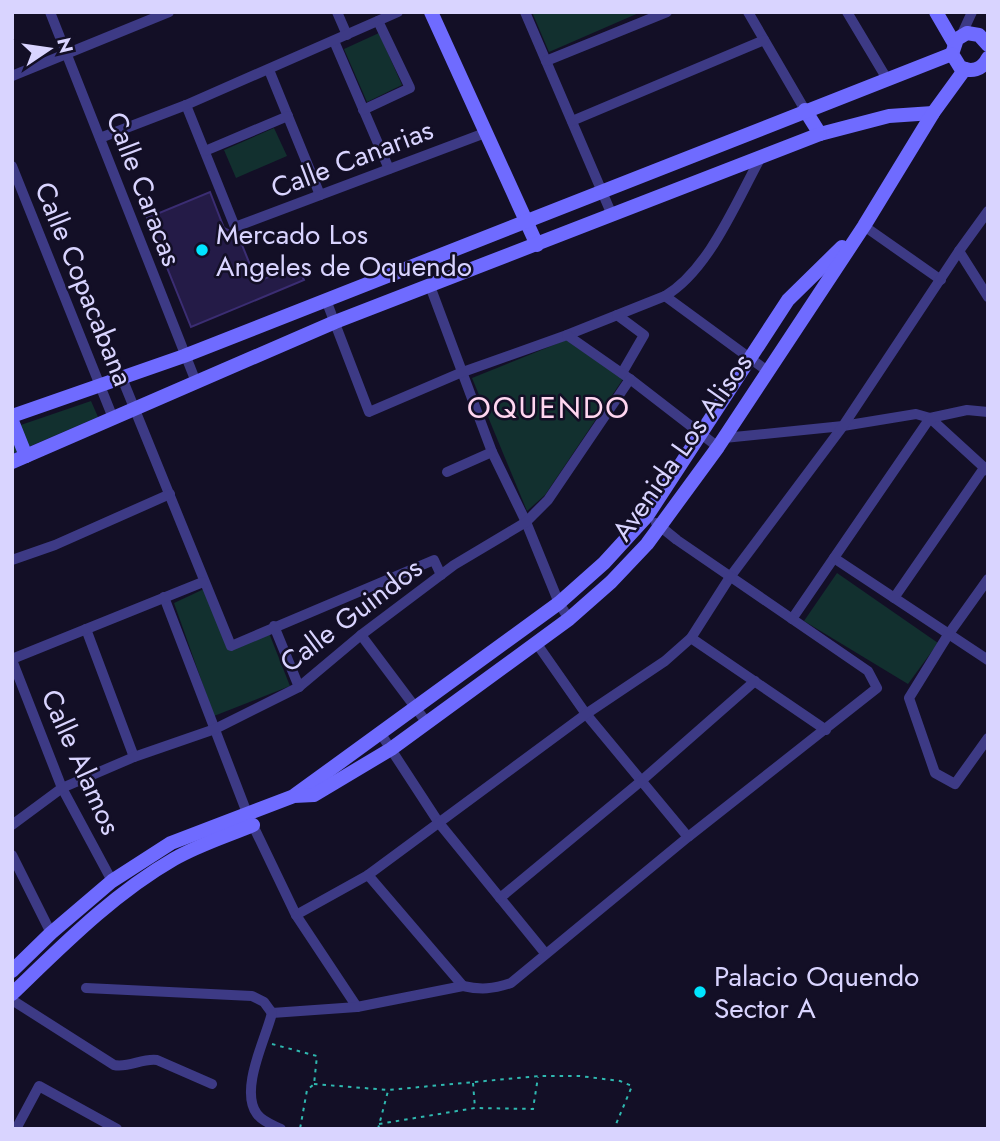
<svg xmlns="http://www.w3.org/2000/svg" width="1000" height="1141" font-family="Jost,sans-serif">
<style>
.green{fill:#12302f}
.building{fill:#241b47;stroke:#3b2d73;stroke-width:2}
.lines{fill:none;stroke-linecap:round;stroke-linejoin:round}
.path{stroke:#2fb8b0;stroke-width:2;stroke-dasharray:3.5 5;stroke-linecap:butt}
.street{stroke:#3d3a85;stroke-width:10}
.secondary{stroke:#6f6bff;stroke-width:14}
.poi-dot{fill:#00e5ff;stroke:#130f26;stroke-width:2.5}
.labels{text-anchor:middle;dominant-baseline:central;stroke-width:5;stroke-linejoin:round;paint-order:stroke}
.street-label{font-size:28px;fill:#d9d4ff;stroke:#130f26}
.poi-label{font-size:28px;fill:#d9d4ff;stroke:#130f26;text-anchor:start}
.neighbourhood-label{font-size:30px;letter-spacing:2px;fill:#ffd6f0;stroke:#130f26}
</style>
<rect width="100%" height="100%" fill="#130f26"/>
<g class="green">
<path d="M532,12H641L549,52Z"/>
<path d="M379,33L402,85L367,102L344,49Z"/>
<path d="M274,128L287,156L236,178L224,150Z"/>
<path d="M566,340L623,379L545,495L527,511L472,378Z"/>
<path d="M91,401L98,417L12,454V428Z"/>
<path d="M837,573L938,643L908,684L804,621Z"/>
<path d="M204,589L229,650L269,633L290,686L214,716L174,603Z"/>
</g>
<path class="building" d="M210,192L224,228L238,235L257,282L297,265L304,280L191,327L147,218Z"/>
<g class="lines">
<g class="path">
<path d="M272,1044L317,1056L314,1084L307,1090L300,1129"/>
<path d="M473,1083L475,1108"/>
<path d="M314,1084L388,1090L539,1076H580L620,1081L632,1086L614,1129"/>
<path d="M379,1124L475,1108L533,1109L538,1077"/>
<path d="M378,1129L388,1091"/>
</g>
<g class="street">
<path d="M50,12L196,382"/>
<path d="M337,12L347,35"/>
<path d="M525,12L612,215"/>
<path d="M748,12L805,110"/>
<path d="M847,12L887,79"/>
<path d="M961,36L972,12"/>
<path d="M334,41L389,169"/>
<path d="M546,61L667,12"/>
<path d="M269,70L320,195"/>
<path d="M12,76L169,12"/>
<path d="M186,105L235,227L485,133"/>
<path d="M363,110L410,88L378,21"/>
<path d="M572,121L764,40"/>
<path d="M100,138L186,105L398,12"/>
<path d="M205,151L288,116"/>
<path d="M12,166L113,418"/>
<path d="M864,226L941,280"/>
<path d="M959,251L988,297"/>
<path d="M430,286L492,452L526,522L559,603L569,619"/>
<path d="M665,296L766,370"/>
<path d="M326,300L369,412L460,373L567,335L665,296C709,270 736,202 761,157"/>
<path d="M617,315L644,335L622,373"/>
<path d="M567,335L630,379L718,447"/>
<path d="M122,378L231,646L434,560L441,575"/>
<path d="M724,438L843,426L916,414L930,418L988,471"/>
<path d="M447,472L492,452"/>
<path d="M834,558L988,660"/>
<path d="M12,560L55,545L170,494"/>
<path d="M988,579L948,635L909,698L935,773L955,784L988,738"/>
<path d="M164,597L247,813L296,915L357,1007"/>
<path d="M894,598L984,468"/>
<path d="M792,619L930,418L967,410L988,412"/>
<path d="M274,626L299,687"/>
<path d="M86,629L134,757"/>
<path d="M361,635L427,723"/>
<path d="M691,638L826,730"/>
<path d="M537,644L586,714L688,837"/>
<path d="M12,659L203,582"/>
<path d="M12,660L62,788L112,881"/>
<path d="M381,734L439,823L545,953"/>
<path d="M12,825L62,788L134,757L215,729L299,687L361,635L454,565L526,522L548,500L630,379"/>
<path d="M12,855L51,933"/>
<path d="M368,875L463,986"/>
<path d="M500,898L640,782L755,681"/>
<path d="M296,915L368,875L586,714L665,661L691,638L730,577L843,426L959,251L988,211"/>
<path d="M86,988L252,996L264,1002L272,1013L357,1007L463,986C481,990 493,989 511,983L688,837L877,688L868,671L677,540L656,523"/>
<path d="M12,1000L114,1065C129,1068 142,1058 157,1060L212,1084"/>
<path d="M272,1013C266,1038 239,1090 257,1114C263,1122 273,1125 281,1129"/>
<path d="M16,1129L39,1086L117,1129"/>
</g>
<g class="secondary">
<path d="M431,12L537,245"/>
<path d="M936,12L954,43"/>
<path d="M988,45L979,35L967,33L957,39L952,54L960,67C971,73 982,70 988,58"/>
<path d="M805,110L820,134L889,116L933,113"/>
<path d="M12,416L184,356L952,54"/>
<path d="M12,421L26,456"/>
<path d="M12,462L335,322L820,134"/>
<path d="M295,795L559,603L604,563L647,516L788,300L842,247"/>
<path d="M12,971L51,933L112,881L171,843L294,796L314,795L391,749L569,619L611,582L647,544L718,447L864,226L933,113L965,69"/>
<path d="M12,994C62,946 113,894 174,859C198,845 227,836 253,825"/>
</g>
</g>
<g class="poi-dot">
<circle cx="202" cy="250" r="7"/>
<circle cx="700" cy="992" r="7"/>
</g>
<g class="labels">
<g class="street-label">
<text transform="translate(352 159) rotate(-21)">Calle Canarias</text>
<text transform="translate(144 189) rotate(69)">Calle Caracas</text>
<text transform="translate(84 284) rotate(68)">Calle Copacabana</text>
<text transform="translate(682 447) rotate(-55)">Avenida Los Alisos</text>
<text transform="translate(351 615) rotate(-37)">Calle Guindos</text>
<text transform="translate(81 762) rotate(66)">Calle Alamos</text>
</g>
<g class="poi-label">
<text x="216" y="234">Mercado Los<tspan x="216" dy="32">Angeles de Oquendo</tspan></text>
<text x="714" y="976">Palacio Oquendo<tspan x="714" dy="32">Sector A</tspan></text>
</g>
<g class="neighbourhood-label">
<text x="549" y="407">OQUENDO</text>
</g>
</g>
<rect width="1000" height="1141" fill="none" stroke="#d9d4ff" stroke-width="28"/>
<g transform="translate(49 49) rotate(77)" stroke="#130f26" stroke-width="5" paint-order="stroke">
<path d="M0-5L12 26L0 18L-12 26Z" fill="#d9d4ff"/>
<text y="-10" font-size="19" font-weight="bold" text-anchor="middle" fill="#d9d4ff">N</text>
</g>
</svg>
